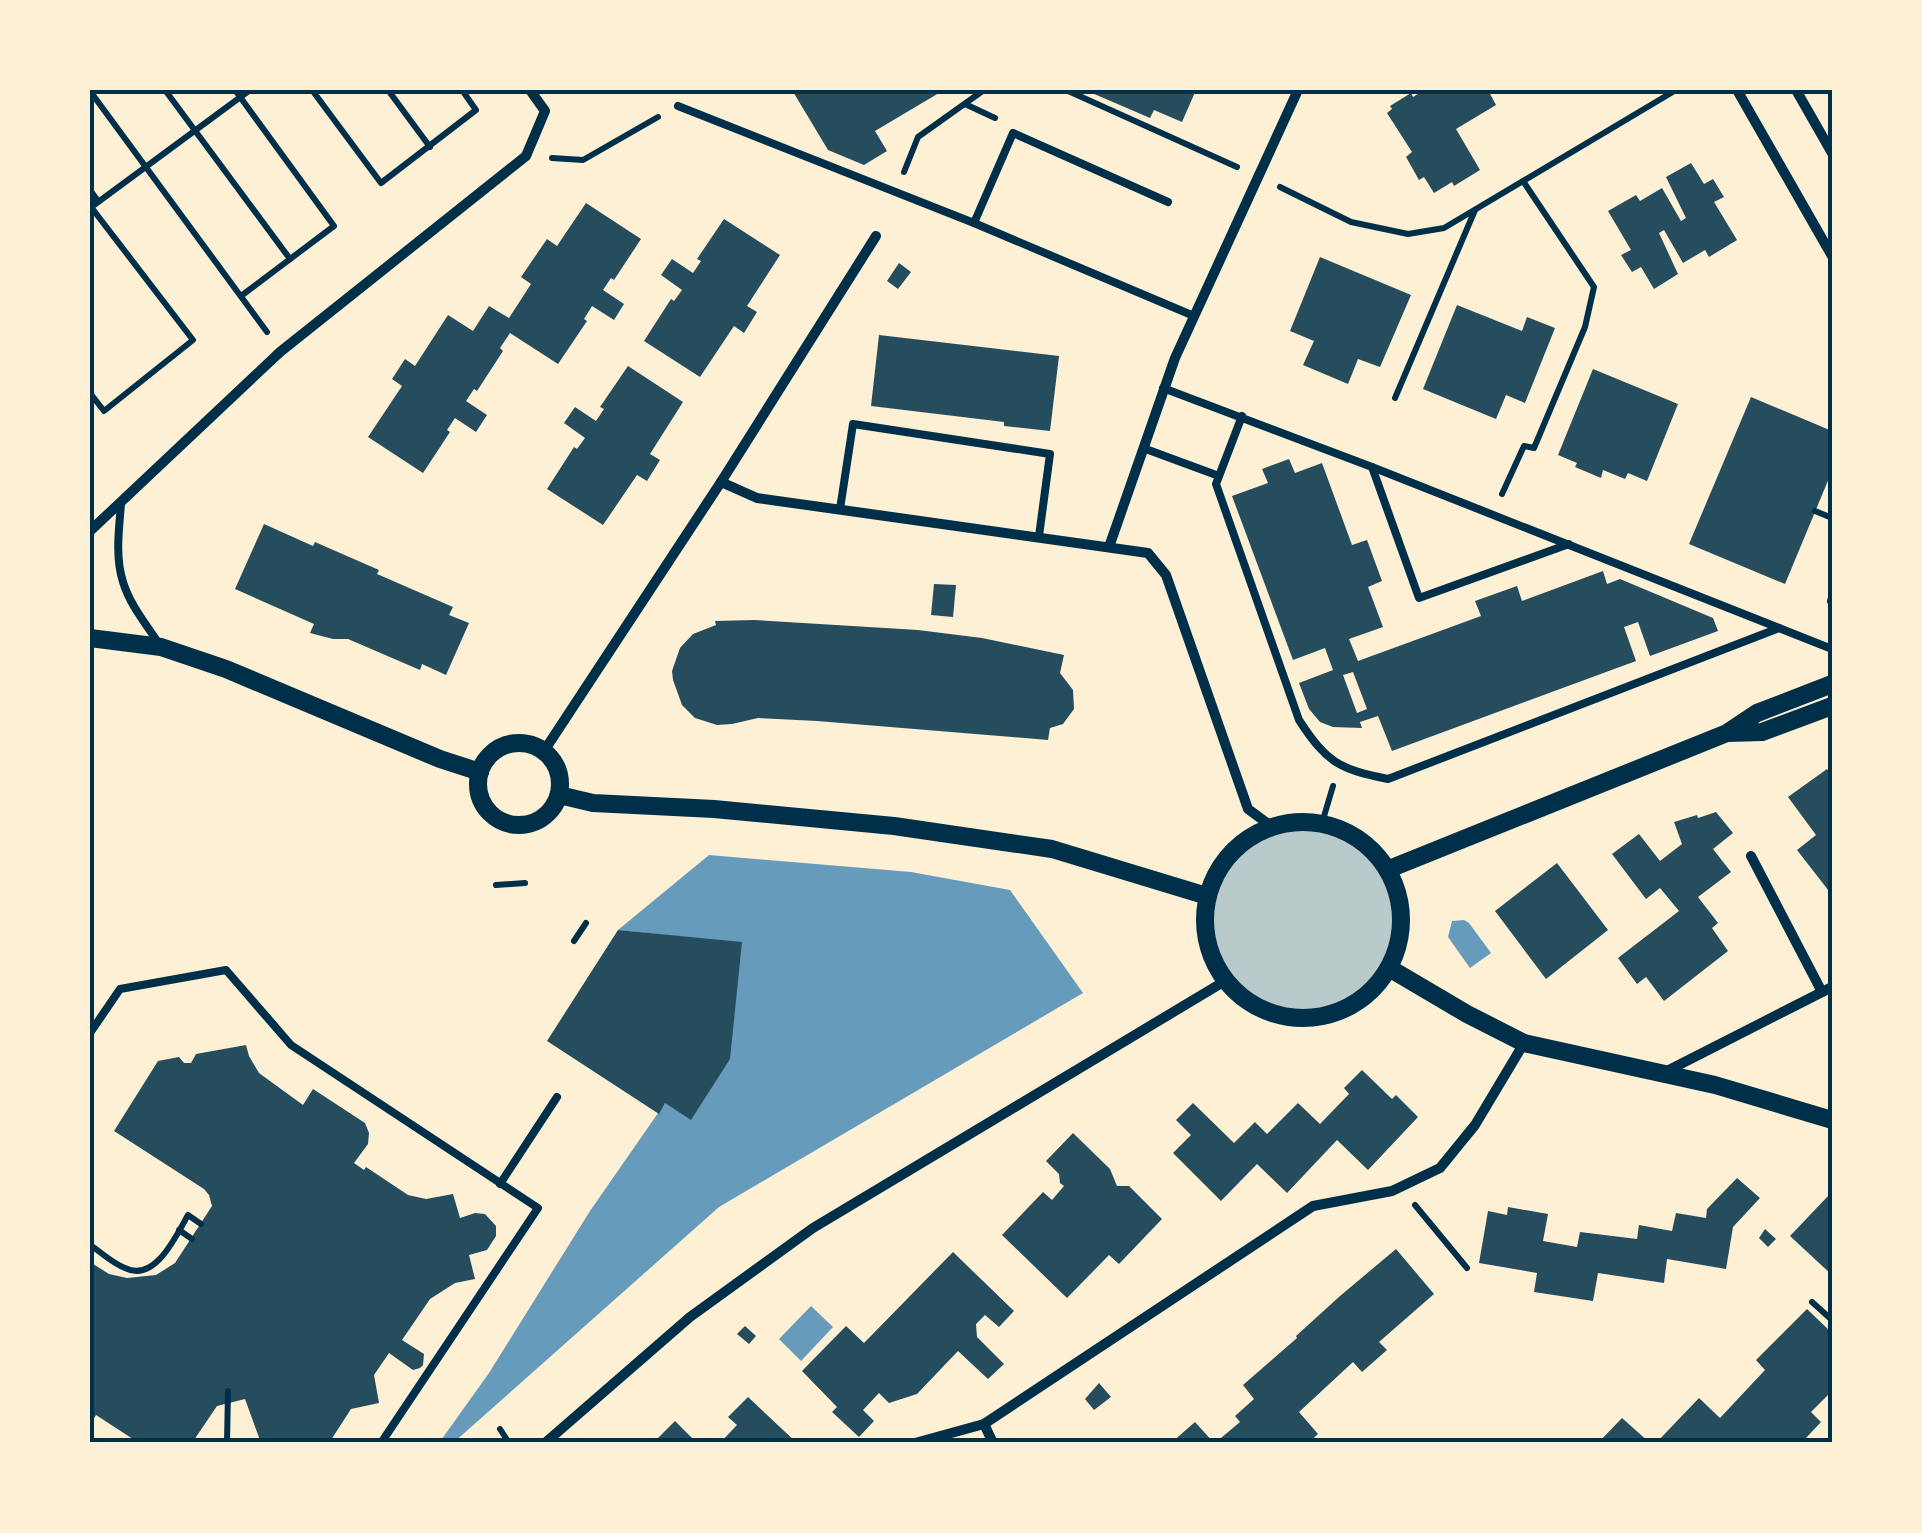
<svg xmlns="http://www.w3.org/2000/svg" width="1922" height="1533" font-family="'Archivo Narrow',sans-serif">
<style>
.green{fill:#b9caca}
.water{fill:#669bbc}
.building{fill:#264d5e;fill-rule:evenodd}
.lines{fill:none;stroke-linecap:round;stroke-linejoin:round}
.path{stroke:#003049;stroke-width:6}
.service{stroke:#003049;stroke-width:8}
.minor{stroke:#003049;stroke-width:10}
.tertiary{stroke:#003049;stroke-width:18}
.neatline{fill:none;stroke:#003049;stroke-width:4}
</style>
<rect width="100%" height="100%" fill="#fdf0d5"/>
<circle class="green" cx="1303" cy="920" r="98"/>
<g class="water">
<path d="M709,855L911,872L1010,890L1083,993L719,1207L453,1443H439L489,1373L590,1211L665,1103L742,943L618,930Z"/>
<path d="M1464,920L1469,923L1491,953L1470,968L1448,937L1452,921Z"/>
<path d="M811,1306L833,1327L801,1361L779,1339Z"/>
</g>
<g class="building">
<path d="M792,90H944L875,131L887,151L864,165L828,150Z"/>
<path d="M1085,90H1196L1182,122L1154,110L1150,118Z"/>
<path d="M1424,90H1488L1496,105L1456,129L1480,170L1454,186L1452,182L1434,193L1424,177L1419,180L1406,157L1412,152L1387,113L1392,109L1390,106L1411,93L1413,97Z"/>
<path d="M1691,163L1704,184L1713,179L1724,197L1714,202L1737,240L1709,257L1705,250L1683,263L1664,230L1659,233L1678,274L1654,289L1641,267L1632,272L1621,255L1631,250L1608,211L1636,195L1640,201L1662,188L1681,221L1686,218L1666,177Z"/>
<path d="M586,203L641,239L614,280L611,278L603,290L624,304L614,320L592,306L584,319L587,321L558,364L510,333L500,348L503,351L477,391L474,389L466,401L487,415L476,432L455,418L447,430L450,432L423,473L368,437L402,386L392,379L405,359L415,366L448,315L473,331L489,306L509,318L531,284L521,277L547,239L557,246Z"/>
<path d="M724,219L780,255L747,306L757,312L744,333L734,326L700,377L644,341L671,299L674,301L682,290L661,275L672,259L693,273L701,261L697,259Z"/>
<path d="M1320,257L1411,295L1380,367L1358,359L1348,384L1303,365L1314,341L1290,331Z"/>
<path d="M899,263L911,272L898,289L887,281Z"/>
<path d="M1457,305L1522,331L1527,317L1555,328L1525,403L1506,395L1496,419L1423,389Z"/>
<path d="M879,335L1059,356L1050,431L1004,426V422L871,406Z"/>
<path d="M628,366L683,402L650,454L660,460L647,481L637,475L603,525L547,489L574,447L577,449L585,438L564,423L575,407L596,421L604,409L600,407Z"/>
<path d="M1593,369L1678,404L1647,481L1628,473L1625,479L1603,470L1601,478L1575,467L1577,463L1558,455Z"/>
<path d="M1751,397L1832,431V471L1785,584L1689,544Z"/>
<path d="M1289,459L1295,473L1322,463L1352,545L1367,540L1382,581L1368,587L1383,627L1349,639L1358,661L1481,616L1475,601L1517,586L1522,601L1603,571L1607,584L1620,579L1713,618L1718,631L1650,656L1638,622L1624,627L1636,661L1392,751L1378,716L1360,722L1362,728L1333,727L1320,722L1309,709L1299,683L1333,670L1325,648L1293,660L1232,496L1268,483L1262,469ZM1353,672L1367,709L1357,713L1343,675Z"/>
<path d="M264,524L313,546L315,542L379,570L377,574L453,607L449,615L469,623L446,675L422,664L420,670L348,639H333L310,633L314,624L235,589Z"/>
<path d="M934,584L956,585L953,617L931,615Z"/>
<path d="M754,620L918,630L982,638L1064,655L1060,673L1073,690L1074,709L1063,724L1050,728L1048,740L817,721L758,718L732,724L717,725L695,718L682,705L673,680L672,671L680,648L693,634L716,625L715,621Z"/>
<path d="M1827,769L1832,775V895L1797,850L1816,835L1788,797Z"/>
<path d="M1716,812L1733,833L1713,849L1731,872L1698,897L1718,923L1712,928L1728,951L1664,1001L1646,977L1637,984L1618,958L1679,911L1660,888L1646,899L1612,854L1639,834L1660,861L1682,844L1674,822L1697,815L1698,818Z"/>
<path d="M1557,863L1608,930L1546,979L1495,911Z"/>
<path d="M618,930L742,942L730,1059L691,1120L665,1103L659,1114L547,1041Z"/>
<path d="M246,1045L249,1056L259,1073L303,1105L313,1089L365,1123L369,1133L368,1144L354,1163L364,1170L366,1167L408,1195L426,1199L453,1194L460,1218L475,1213L485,1214L496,1226V1236L487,1250L469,1255L475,1279L455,1283L430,1299L402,1340L424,1354L423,1365L420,1368L413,1370L389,1353L374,1375L379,1403L351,1409L329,1443H261L245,1399L217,1406L192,1443H139L96,1415L90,1425V1262L109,1274L127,1278L156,1275L175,1263L212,1206L209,1195L204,1189L114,1131L158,1061L179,1057L184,1063H191L196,1054Z"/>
<path d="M1362,1070L1392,1099L1396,1095L1418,1117L1368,1170L1337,1140L1287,1193L1257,1164L1221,1201L1173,1153L1191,1135L1176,1120L1193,1103L1234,1143L1255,1122L1267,1134L1298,1103L1320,1124L1349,1094L1344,1088Z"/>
<path d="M1073,1133L1110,1169L1117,1186H1129L1162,1219L1119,1264L1109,1255L1067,1298L1002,1235L1043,1192L1052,1200L1064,1186L1060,1183L1059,1174L1046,1161Z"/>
<path d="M1737,1178L1760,1198L1733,1227L1726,1269L1667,1259L1664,1283L1598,1273L1593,1301L1534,1292L1537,1273L1479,1263L1488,1211L1507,1215L1508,1207L1548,1214L1543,1241L1577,1247L1580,1232L1637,1239L1639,1225L1672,1231L1676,1213L1706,1218L1707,1209Z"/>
<path d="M1829,1195L1832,1199V1275L1790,1236Z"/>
<path d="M1765,1229L1776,1239L1768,1247L1759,1238Z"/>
<path d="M1396,1249L1434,1294L1379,1342L1387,1350L1362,1372L1353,1362L1299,1412L1318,1434L1308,1443H1215L1240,1422L1235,1416L1254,1399L1243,1385L1297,1338L1296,1336L1340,1296Z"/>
<path d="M953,1252L1014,1311L999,1327L985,1315L976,1324L977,1337L1004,1364L988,1379L958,1351L917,1394L889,1403L879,1393L863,1410L874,1421L859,1437L832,1412L837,1407L802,1371L846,1326L864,1343Z"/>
<path d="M1807,1309L1832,1333V1391L1811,1412L1821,1422L1805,1439L1806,1443H1785L1779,1438L1774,1443H1748L1743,1439L1740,1443H1656L1699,1398L1720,1418L1765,1370L1756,1360Z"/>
<path d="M745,1326L756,1336L749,1344L737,1334Z"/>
<path d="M1099,1383L1111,1397L1094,1410L1085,1399Z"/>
<path d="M748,1397L797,1443H720L737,1425L728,1417Z"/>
<path d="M1622,1418L1650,1443H1598Z"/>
<path d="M675,1421L691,1437L698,1443H653Z"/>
<path d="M1195,1422L1214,1443H1171Z"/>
</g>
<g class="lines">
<g class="path">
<path d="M165,90L290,259"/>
<path d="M235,90L334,226L241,296"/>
<path d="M312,90L381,183L476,110L462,90"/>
<path d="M388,90L430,147"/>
<path d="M1066,90L1237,167"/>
<path d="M90,91L267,332"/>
<path d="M965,104L995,118"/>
<path d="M552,158L583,160L658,117"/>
<path d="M904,172L918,137L984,90"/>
<path d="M1280,187L1351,222L1408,234L1444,228L1676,90"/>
<path d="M90,190L98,201"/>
<path d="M90,208L250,90"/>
<path d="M90,393L104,411L193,340L91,207"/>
<path d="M1395,398L1475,210"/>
<path d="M1502,494L1524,446L1534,448L1585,327L1594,287L1523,181"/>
<path d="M1815,511L1832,518"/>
<path d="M1322,823L1333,786"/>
<path d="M496,885L525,883"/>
<path d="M574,941L586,923"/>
<path d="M1415,1205L1467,1268"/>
<path d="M179,1230L192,1239"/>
<path d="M90,1245C101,1252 112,1263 125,1268C155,1283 176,1236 188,1215L201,1224"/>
<path d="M1812,1302L1832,1320"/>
<path d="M500,1429L509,1443"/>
<path d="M227,1443L228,1391"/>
</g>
<g class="service">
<path d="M678,106L974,223"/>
<path d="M1168,202L1013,133L974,223L1194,316"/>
<path d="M1163,388L1372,467L1832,649"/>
<path d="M1242,416L1216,484L1299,720C1327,763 1339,769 1388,779L1779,628"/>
<path d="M1143,448L1219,476"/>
<path d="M1372,467L1419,598L1569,544"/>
<path d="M121,504C119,529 115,557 123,582C130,605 146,624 159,644"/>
<path d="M840,509L853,424L1050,454L1039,536"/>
<path d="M1831,601L1832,598"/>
<path d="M90,1033L120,989L226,970L291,1045L538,1208L381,1443"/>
<path d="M500,1184L557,1097"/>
</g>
<g class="minor">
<path d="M1737,90L1832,256"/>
<path d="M1796,90L1832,153"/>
<path d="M721,482L757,498L1148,553L1166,575L1248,809L1271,826"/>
<path d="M90,531L280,352L526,156L545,111L530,90"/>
<path d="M1109,547L1175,358L1298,90"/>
<path d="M544,751L721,482L876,236"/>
<path d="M1751,856L1822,992"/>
<path d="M1665,1072L1832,987"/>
<path d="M984,1424L993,1443"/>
<path d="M545,1443L690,1317L813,1228L1225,981"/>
<path d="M915,1443L984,1424L1313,1206L1392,1191L1440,1168L1475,1125L1524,1043"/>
</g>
<g class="tertiary">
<path d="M90,638L161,647L226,669L440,759L480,772"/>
<path d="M1728,733L1762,732L1832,706"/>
<circle cx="519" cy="784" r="41"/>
<path d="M559,795L593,803L714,809L894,826L1052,849L1207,896"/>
<circle cx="1303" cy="920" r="98"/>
<path d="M1389,869L1727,733L1757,713L1832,684"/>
<path d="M1389,968L1467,1014L1524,1043L1715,1085L1832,1120"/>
</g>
</g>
<rect width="1922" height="1533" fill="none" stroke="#fdf0d5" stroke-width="185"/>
<rect x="92" y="92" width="1738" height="1348" class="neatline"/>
</svg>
